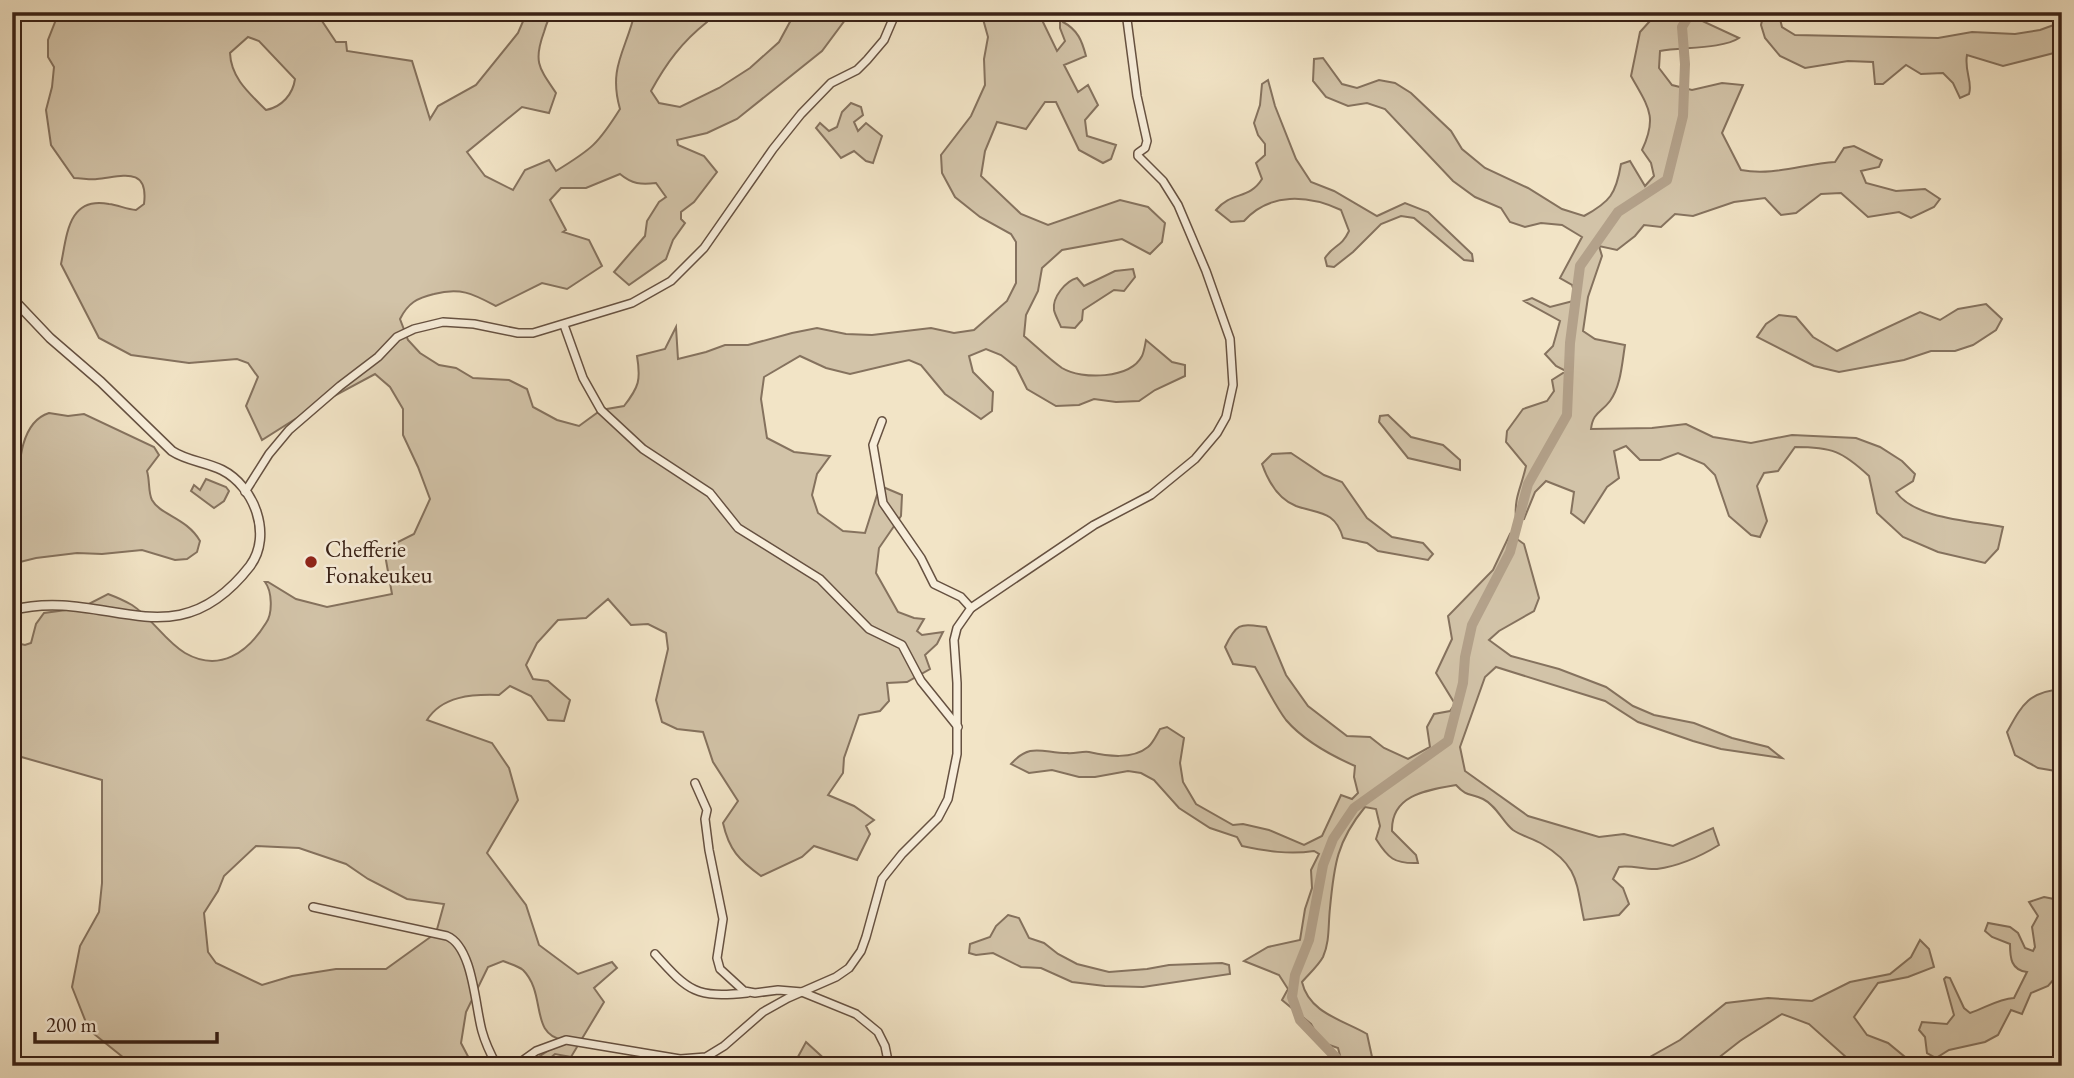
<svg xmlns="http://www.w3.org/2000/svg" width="2074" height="1078" font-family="'EB Garamond',serif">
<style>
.green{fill:#d2c3a8;stroke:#85725e;stroke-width:2;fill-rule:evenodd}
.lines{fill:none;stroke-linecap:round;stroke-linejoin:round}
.river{stroke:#b3a18a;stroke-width:10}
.minor-casing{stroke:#665141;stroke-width:10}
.tertiary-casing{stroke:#665141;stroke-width:11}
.minor{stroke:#f7edda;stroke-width:7}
.tertiary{stroke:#f7edda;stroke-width:8}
.poi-dot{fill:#8f2418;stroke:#f7edda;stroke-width:2.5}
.labels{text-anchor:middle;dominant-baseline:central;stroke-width:5;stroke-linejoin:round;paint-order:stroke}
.poi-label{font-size:23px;fill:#382015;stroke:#f7edda;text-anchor:start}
</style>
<rect width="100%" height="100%" fill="#f2e4c6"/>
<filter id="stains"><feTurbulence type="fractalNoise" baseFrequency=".00286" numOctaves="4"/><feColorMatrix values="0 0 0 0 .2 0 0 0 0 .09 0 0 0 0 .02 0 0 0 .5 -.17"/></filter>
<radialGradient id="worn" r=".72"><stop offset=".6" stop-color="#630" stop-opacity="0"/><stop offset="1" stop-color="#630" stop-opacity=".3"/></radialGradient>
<g class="green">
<path d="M59,12H316L336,42H346L347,51L412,61L430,119L438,106L476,85L518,33L527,12H553C548,18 546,25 544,32C533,62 539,68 556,93L549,113L522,107L467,152L485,176L513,190L525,170L549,160L556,171C592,149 598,144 620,109C608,67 626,51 635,12H704L707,22C682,42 667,62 651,91L659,103L680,107L719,88L750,68L779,42L791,20L801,12H851L822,51L737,119L707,133L677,140L678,145L704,156L717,172L694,202L681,212V219L685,223L673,240L666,259L629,285L614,272L645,236L647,221L659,202L666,197L656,183C641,185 632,184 620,174L586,188H561L550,200L566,230L563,232L589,240L602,266L567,289L542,283L496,306C473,294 461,287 434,294C417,298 408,303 400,319L408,340L420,353L439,365L456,368L473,378L509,380L527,389L533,407L557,420L579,426L601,410L624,406C639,387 641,380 637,356L665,349L676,327L678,359L706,352L725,345H748L792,333L817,328L846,334L872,335L931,328L954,333L974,330L1007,301L1016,283V242L1011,234L980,217L955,197L942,173L941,155L971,116L985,85L984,59L988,37L983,19L986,12H1041V18L1057,51L1065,41L1060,28V15L1056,12H1069L1064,16L1063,22C1078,30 1082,41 1086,56L1064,65L1078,92L1088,85L1098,105L1085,120L1087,136L1116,145L1111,159L1103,163L1079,150L1056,102H1045L1026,129L997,122L985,151L981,176L1021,214L1048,225L1120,200L1148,207L1165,223L1162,242L1150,254L1122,239L1062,250L1042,268L1038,291L1026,315L1024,336C1036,346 1050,360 1062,368C1082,380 1130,379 1142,356C1144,352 1145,345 1146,340L1172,362L1185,365V376L1155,390L1139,401L1116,402L1094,399L1079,405L1056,406L1027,389L1016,367L1001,355L986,349L969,356L973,372L993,392L992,411L981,419L945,394L921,365L909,360L850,374L826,368L800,356L764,377L761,399L767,438L794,452L830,456L817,474L812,495L818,513L843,531L865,533L877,495L883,487L902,495L901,516L879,548L876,573L898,612L914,618L924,619L917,631L922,635L943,632L937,644L925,655L930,669L907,682L887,683L889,701L880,711L859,715L844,758L843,773L828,795L854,806L874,820L866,826L870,834L857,860L814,846L802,857L761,876C739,860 729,850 723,823L738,801L713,762L703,732L677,729L662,722L656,700L668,649L666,633L648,624L631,625L608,599L586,618L558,620L537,643L526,665L533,679L548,681L570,700L564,721L548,720L531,696L510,686L499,695C472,694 442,696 427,720L492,743L509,768L518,800L487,853L526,905L539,945L578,974L612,962L617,968L594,988L604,1002L571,1057L555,1054L541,1066L534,1060L564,1040C529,1035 547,994 523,970C518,966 510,964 503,961L488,967L466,1012L461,1043L473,1066H134L89,1030L72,987L80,946L99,912L102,883V780L18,756L12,751V642L25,645L31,643L36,624L44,613L81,608L108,594C116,597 125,601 132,605C152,618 165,641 185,653C220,673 248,652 266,623C273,613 272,591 265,582H268L296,599L327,607L392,594L384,549L414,534L430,499L418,467L403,435V409L390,387L375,374L319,404L262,440L246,406L258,377L248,363L237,359L189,363L131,355L99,338L61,264C67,235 68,196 109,204C118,205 126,209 136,210L144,204C149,165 120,177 97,179C90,180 82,178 74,178L51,145L46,110L52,87L54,67L48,57V40ZM248,37L259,41L295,79C293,94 282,107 266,110C249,93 231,78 230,53ZM256,846L299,848L346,864L368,879L407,899L444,904L436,933L386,969H336L292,976L262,985L216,963L208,952L204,913L218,891L224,876Z"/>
<path d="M1658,12H1692L1700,20L1739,38C1723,49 1682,47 1660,51L1659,68L1672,85L1692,90L1722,83L1743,85L1722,133L1741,170C1773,176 1803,164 1835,162L1844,148L1854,146L1882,160L1879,167L1861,171L1866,183L1896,191L1925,189L1940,199L1934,207L1911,218L1899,212L1868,217L1841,193L1821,194L1796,213L1781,215L1765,198L1734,202L1693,216L1675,214L1661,227L1644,225L1635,236L1617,250L1599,246L1602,256L1588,297L1583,331L1595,339L1625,345C1622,363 1621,386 1610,401C1601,413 1593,412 1591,429L1652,428L1686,424L1713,437L1751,443L1792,435L1856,438L1880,447L1902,461L1915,474L1913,481L1896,492C1915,519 1972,521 2003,527L1998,549L1985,563L1938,552L1903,537L1877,513L1869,476C1842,451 1832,447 1795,447L1778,471L1764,473L1757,486L1767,521L1760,537L1751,535L1729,516L1715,475L1704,464L1678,453L1660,460H1640L1626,446L1614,451L1619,478L1607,487L1584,523L1571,513L1574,492L1546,481L1535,492L1524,519L1516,520C1514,496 1521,489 1526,466L1506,442L1507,431L1523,409L1547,401L1554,391L1552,380L1566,371L1556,366L1545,354L1553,346L1560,321L1524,301L1532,298L1550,307L1577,300L1572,285L1560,278L1582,237L1562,225L1541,223L1525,227L1510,222L1501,208L1475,197L1453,181L1385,109L1367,103L1348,106L1326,97L1313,81L1314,59L1323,58L1342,84L1357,88L1379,80L1395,83L1411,93L1451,131L1462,149L1485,168L1528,188L1562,209L1584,216C1610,202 1616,194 1621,164L1630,161L1645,186L1654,176L1651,163L1642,150C1658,116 1648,107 1631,76L1640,32Z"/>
<path d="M1764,12H1785L1780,19L1782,27L1795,35L1938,38L1972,32L2015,34L2040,30L2062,22V51L2003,66L1967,55C1964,71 1973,82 1969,94L1960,98L1953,83L1943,73L1921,74L1906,65L1883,84H1875L1873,62L1848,61L1805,68L1780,56L1765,38L1761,25Z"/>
<path d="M1268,80L1275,106L1296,159L1311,182L1334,191L1377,216L1405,203L1428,212L1472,254L1473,261L1464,260L1414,218L1401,216L1381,224L1353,252L1334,267L1327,266L1325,258C1334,244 1341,248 1349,231L1341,210C1308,195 1270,192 1244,221L1231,222L1216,210C1232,191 1249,200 1262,179L1256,163L1265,155V144L1258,135L1254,123L1260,105L1262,84Z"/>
<path d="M851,103L861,107L863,115L854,122L858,131L866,123L882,136L873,163L866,161L854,151L841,158L816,128L820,123L829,131L837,127L842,112Z"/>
<path d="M1133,269L1135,277L1124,291L1114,290L1083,310L1082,320L1075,328L1061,327C1059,322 1055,315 1054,310C1052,297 1066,281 1077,278L1084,286L1115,271Z"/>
<path d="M1986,304L2002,319L1996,330L1973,345L1955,351H1931L1904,360L1839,372L1814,366L1757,337L1766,324L1779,315L1796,317L1813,337L1837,351L1920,312L1940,320L1958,309Z"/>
<path d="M49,413L68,416L84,414L154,447L159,455L147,471C150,481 148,492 152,500C160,515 187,518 200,541L197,552L187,559L175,560L142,550L102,554L77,553L36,558L12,564V507L17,500C19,474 17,423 49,413Z"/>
<path d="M1388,415L1411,437L1443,445L1460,460V470L1408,458L1379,422L1380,416Z"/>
<path d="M1291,453L1324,475L1342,482L1367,518L1392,537L1423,543L1433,554L1428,560L1378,551L1367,543L1343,538C1335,510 1318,514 1296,506C1278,499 1268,481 1262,464L1272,454Z"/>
<path d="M206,479L226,487L229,491L224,501L214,508L191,491L194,485L200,490Z"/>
<path d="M1510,534L1524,544L1539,598L1534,611L1499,631L1489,640L1511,656L1559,669L1606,687L1633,706L1654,715L1694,723L1732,738L1768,747L1782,758L1721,749L1693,741L1638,722L1605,701L1496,667L1485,677L1460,747L1465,771L1528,816L1599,837L1624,834L1673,846L1713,828L1719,845C1701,856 1679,866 1657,869C1645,870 1632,865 1619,867L1613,879L1623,888L1629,904L1619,915L1584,920C1576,883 1579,866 1542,844C1534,839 1522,836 1513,830C1502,821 1497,806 1483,799C1470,793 1467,797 1456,785C1427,790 1391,795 1392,831L1416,855L1418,863C1394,864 1388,858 1376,839L1380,826L1376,809L1365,807C1337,841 1334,865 1330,908C1328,925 1330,941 1323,957C1318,966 1308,975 1302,982C1309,1013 1343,1020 1367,1034L1374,1066H1333L1342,1063L1338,1048L1321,1042L1311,1024L1282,1000L1288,989L1279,975L1244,961L1268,947L1300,940L1305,909L1312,888L1311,870L1319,854L1314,851C1289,855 1266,851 1242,846L1237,837L1210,828L1179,808L1154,780L1141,773L1128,771L1095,777H1079L1052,770L1029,773L1011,764C1030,742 1043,753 1067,753C1074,754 1082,751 1089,752C1107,756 1132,760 1148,747C1153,743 1157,734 1160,729L1167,727L1184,738L1180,763L1183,782L1196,804L1233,825L1243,824L1269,830L1304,845L1322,836L1341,795L1352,799L1358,793L1354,777L1355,766C1330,755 1304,741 1286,720C1274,704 1265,684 1255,667L1233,664L1225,647C1237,622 1240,624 1266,627L1286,675L1308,706L1347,736L1370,737L1384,748L1408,759L1430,747L1427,727L1434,714L1450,711L1455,704L1436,673L1452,639L1448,616L1493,570Z"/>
<path d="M2062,689V772L2038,768L2015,755L2007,732C2022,705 2028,692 2062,689Z"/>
<path d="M2044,897L2054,899L2062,904V970L2048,986L2031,993L2022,1014L2011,1010L1998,1035L1985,1042L1949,1050L1936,1058L1927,1053L1925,1037L1919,1030L1922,1022L1947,1024L1954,1015L1944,979L1946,977L1950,978L1964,1008L1970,1013C1985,1008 1998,999 2014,998L2027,972C2011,970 2010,958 2010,944L1992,937L1985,931L1988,923L2010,927L2018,933L2025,948L2033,951L2035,947L2032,927L2038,916L2029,902Z"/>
<path d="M1008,915L1019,918L1029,938L1044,943L1058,954L1077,964L1109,972L1147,969L1169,965L1222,963L1229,965L1230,974L1143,987L1105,986L1072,982L1041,968L1021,967L993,953L976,955L969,953L970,944L990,937L996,926Z"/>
<path d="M1920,940L1929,949L1934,967L1908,977L1878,983L1854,1017L1867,1035L1888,1043L1905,1057L1903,1066H1856L1809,1024L1782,1014L1740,1041L1708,1066H1634L1680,1040L1726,1003L1768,998L1812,1001L1850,982L1890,974L1911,957Z"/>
<path d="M806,1042L829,1063L842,1066H793Z"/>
</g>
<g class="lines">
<path class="river" d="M1344,1066L1300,1020L1292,997L1295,975L1309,940L1323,865L1333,839L1354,808L1448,741L1463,683L1465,657L1472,625L1510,552L1528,484L1567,415L1570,343L1580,266L1618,212L1667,180L1683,116L1685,64L1682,27L1691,12"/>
<g class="minor-casing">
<g id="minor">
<path d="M564,325L583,378L601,410L643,449L710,493L738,528L820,579L869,629L902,645L921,681L958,727"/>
<path d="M882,421L873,445L883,503L921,558L934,584L961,597L971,608"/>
<path d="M245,492L269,454L289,430L340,386L378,357L397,337L414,329L443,322L474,324L518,333H533L632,303L671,281L704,248L773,149L801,114L831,83L857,70L867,60L884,40L896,12"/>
<path d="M695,783L707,810L705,819L709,850L723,919L717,958L720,969L744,991L755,993L778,990L802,992L856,1014L878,1032L885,1046L889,1066"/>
<path d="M313,907L447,936C473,947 475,1006 482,1031C485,1042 491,1055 497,1066"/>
<path d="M655,954C689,992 696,998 747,993"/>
<path d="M515,1066L536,1051L566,1040L680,1059L706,1057L724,1046L763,1012L788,998L836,977L849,968L861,951L866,937L882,879L902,854L938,818L948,799L957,754V683L954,640L957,628L971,608L1094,525L1151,495L1195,459L1217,433L1226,417L1233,385L1230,339L1206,271L1178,205L1163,181L1138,156V153L1145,148L1147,141L1137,96L1126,12"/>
</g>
</g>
<g class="tertiary-casing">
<g id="tertiary">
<path d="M12,17L14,12"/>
<path d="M12,298L50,338L101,382L172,451C187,461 206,462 222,470C254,486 273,535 250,566C174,664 106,586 12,610"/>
</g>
</g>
<use href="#minor" class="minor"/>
<use href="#tertiary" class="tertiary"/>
</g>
<circle class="poi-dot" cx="311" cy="562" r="7"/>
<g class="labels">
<g class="poi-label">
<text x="325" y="549">Chefferie<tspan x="325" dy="26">Fonakeukeu</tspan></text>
</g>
</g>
<rect width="2074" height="1078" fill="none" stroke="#f2e4c6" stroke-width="42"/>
<rect x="14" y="14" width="2046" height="1050" fill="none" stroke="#382015" stroke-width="3.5"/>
<rect x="21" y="21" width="2032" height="1036" fill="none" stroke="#382015" stroke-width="2"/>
<path d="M35 1032v10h182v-10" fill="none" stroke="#382015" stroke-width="3.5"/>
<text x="46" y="1032" font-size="21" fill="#382015" stroke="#f7edda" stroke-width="5" paint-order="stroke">200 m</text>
<rect width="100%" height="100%" filter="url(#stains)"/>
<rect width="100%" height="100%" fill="url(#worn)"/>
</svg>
